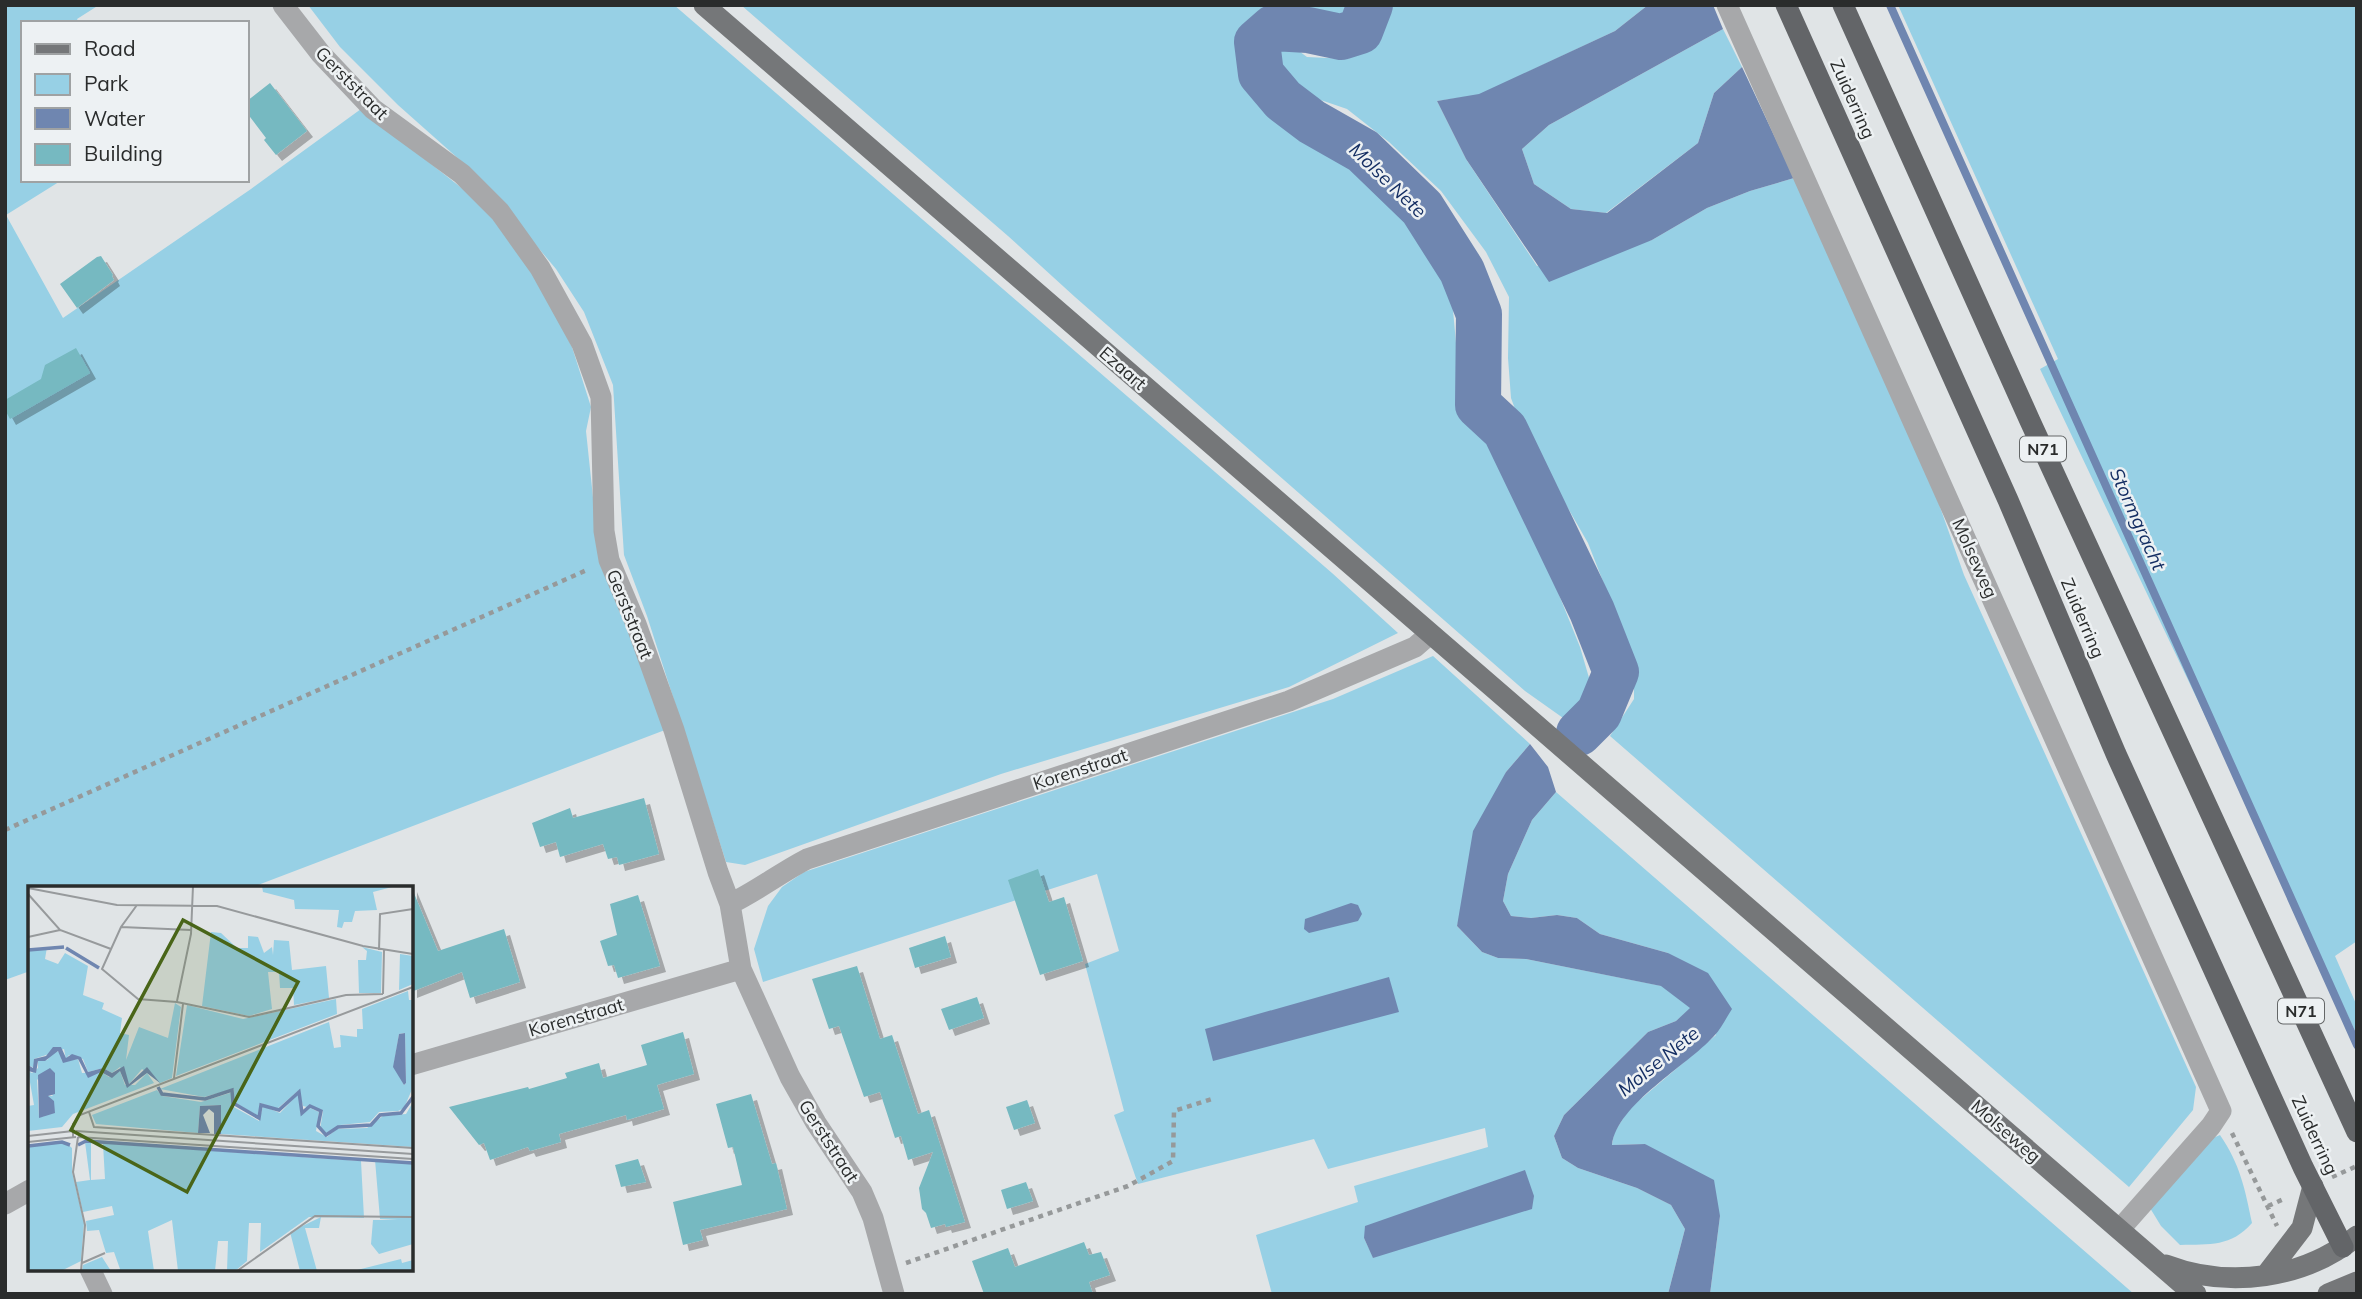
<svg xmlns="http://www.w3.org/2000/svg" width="2362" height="1299" font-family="Mulish,sans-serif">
<defs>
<filter id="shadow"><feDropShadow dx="6" dy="6" stdDeviation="0" flood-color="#0004"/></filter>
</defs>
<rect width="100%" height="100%" fill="#e0e4e6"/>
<path fill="#97d0e5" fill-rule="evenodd" d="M5,5H99L77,19L79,23H23V180H62L6,215L63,318L251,189L361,109L468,193L499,225L534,273L572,347L591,407L586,431L600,564L641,660L665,730L250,888H30V971L5,980Z
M308,5H674L1332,573L1398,633L1289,687L1001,774L745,865L726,862L647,616L624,555L613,385L584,312L556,269L479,177L398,105L340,47Z
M741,5H1348L1341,20L1275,15L1249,32L1244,51V66L1254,85L1294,130L1324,140L1369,175L1415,229L1451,288L1456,343L1464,405L1495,457L1539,545L1580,647L1592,688L1587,711L1573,725L1525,691L1075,297L1008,236Z
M1391,5H1648L1615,31L1479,95L1437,101L1466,159L1537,266L1652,240L1707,208L1750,191L1794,178L1934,490L1964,575L2196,1087L2193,1110L2129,1187L1610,736L1634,699V661L1588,543L1522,428L1511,398L1508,358L1509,297L1486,252L1441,191L1389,142L1347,109L1312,97L1284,72L1275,55V49L1292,46L1307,57L1348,59L1363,49L1379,28Z
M1898,5H2357V941L2335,956L2357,1006V1035L2040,369L2058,359Z
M1723,29L1742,67L1714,93L1698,143L1606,213L1571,209L1534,184L1522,149L1549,125Z
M1433,656L1530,744L1506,772L1457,926L1482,952L1498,958L1526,959L1662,986L1691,1008L1676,1021L1648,1032L1564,1115L1554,1136L1562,1158L1578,1168L1637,1188L1671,1205L1685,1229L1668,1294H1272L1256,1235L1358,1202L1354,1186L1488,1147L1485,1128L1328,1169L1314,1139L1138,1184L1114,1115L1124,1111L1085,964L1119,951L1097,874L763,982L754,949L768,906L782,887L804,872L1333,699ZM1525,1171L1373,1258V1257L1364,1238Z
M1556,792L2134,1294H1710L1720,1216L1645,1144L1612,1145L1614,1133L1629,1109L1716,1035L1668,953L1600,934L1577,918L1557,915L1531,918L1511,916L1503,901L1508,874L1532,820Z
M2220,1135C2240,1164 2245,1189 2252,1223C2231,1247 2210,1244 2180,1245L2161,1226L2150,1208L2206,1141Z"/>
<path fill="#6f86b0" d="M1648,5H1713L1723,29L1549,125L1522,149L1534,184L1571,209L1607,213L1698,143L1714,93L1742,67L1794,178L1750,191L1707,208L1652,240L1549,282L1466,159L1437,101L1479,94L1615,31Z
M1530,744L1548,767L1556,792L1532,820L1508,874L1503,901L1511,916L1531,918L1557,915L1577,918L1600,934L1668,953L1708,973L1732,1009C1726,1018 1721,1029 1714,1036C1687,1066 1617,1104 1612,1145L1645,1144L1714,1180L1720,1216L1710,1294H1668L1685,1229L1671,1205L1637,1188L1578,1168L1562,1158L1554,1136L1564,1115L1648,1032L1676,1021L1690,1008L1661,986L1526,959L1498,958L1482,952L1457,926L1473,831L1506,772Z
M1351,903L1358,905L1362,914L1358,921L1309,933L1304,929L1305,919Z
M1389,977L1399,1012L1213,1061L1205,1029Z
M1525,1170L1534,1196L1532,1209L1373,1258L1364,1238L1365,1226Z"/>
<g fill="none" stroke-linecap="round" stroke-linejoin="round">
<path stroke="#6f86b0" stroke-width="8" d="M1890,5L2357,1045"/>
<path stroke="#6f86b0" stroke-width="46" d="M1370,5L1360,31L1341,37L1308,30L1273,28L1257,42L1261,74L1283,100L1312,122L1363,151L1422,208L1462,271L1479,314L1478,405L1505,430L1592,611L1616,672L1599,713L1579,733"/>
</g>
<path fill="#76b9c1" filter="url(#shadow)" d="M270,83L307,131L276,155L264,140L266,138L247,113V101Z
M101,256L113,275L112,276L114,280L77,308L60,284L97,257Z
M76,348L90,373L10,419L5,410V400L41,379L45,365Z
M644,798L659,854L619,865L617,857L608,859L603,844L560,857L556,842L540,847L532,823L570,808L573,818Z
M1038,869L1049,902L1064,897L1083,961L1040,975L1008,880Z
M411,886L438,951L504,929L520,982L470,998L462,972L411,992Z
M638,895L660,966L618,978L614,965L608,966L600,941L617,935L610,904Z
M945,936L951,957L915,968L909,948Z
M857,966L880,1039L892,1035L918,1114L929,1110L965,1222L946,1227L945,1224L931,1228L926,1213L922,1209L919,1188L933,1152L908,1160L901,1136L895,1138L880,1092L864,1097L839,1026L829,1029L812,979Z
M977,997L984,1018L949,1030L941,1009Z
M683,1032L694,1074L657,1085L664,1109L627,1120L626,1115L559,1134L561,1142L530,1151L528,1147L490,1160L484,1143L479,1145L449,1107L528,1087L529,1089L567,1078L565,1073L599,1063L603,1078L647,1065L641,1045Z
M751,1094L772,1164L776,1163L787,1209L700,1230L703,1240L683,1245L673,1202L742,1185L733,1147L728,1148L716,1104Z
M1027,1100L1035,1123L1014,1130L1006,1107Z
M638,1159L646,1182L621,1187L615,1165Z
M1026,1182L1033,1201L1007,1209L1001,1190Z
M1084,1242L1089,1255L1101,1252L1110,1275L1089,1282L1093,1294H984L972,1261L1008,1248L1015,1267Z"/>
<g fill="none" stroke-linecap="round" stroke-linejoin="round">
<path stroke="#96999a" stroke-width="4.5" stroke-dasharray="5 5" stroke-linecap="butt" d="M5,830L589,569
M2232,1133L2277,1226
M2332,1177L2357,1166
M2268,1206L2286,1198
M906,1263L1128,1186L1173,1161L1174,1111L1215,1098"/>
<path stroke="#a7a8aa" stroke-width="21" d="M283,5L321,54L373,109L462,174L500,212L540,268L582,344L601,397L604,531L609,560L636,624L674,730L718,872L730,904L741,969L790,1077L816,1123L862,1192L873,1218L894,1294
M1727,5L2221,1111L2211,1126L2120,1229
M730,904C757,891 780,873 807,859L1289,701L1415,647L1430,634
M411,1065L741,969
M5,1204L30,1190
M90,1269L102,1294"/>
<path stroke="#757779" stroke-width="21" d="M704,5L2188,1289L2196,1294
M2166,1265C2229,1289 2304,1279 2357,1236
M2266,1275L2302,1228L2313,1186
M2328,1294L2357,1282"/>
<path stroke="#636568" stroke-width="21" d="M1786,5L2008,500L2116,754L2303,1167L2343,1247
M1843,5L2030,421L2357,1132"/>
</g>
<g text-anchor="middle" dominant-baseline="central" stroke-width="5" stroke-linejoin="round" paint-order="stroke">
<g fill="#edf1f3" stroke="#646768" stroke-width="2">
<rect x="2020" y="436.5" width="46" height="25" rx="5"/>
<rect x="2278" y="998.5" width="46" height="25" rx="5"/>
</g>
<g font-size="16" font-weight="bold" fill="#2a2c2c">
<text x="2043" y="449">N71</text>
<text x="2301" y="1011">N71</text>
</g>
<g font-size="18" fill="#2a2c2c" stroke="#edf1f3">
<text transform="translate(352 83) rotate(45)">Gerststraat</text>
<text transform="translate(1853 99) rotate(66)">Zuiderring</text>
<text transform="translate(1123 368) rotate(41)">Ezaart</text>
<text transform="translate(1975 558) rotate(66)">Molseweg</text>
<text transform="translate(630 614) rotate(68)">Gerststraat</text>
<text transform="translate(2083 618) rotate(67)">Zuiderring</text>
<text transform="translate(1080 769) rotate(-18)">Korenstraat</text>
<text transform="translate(576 1017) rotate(-16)">Korenstraat</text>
<text transform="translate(2006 1131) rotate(41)">Molseweg</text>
<text transform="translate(2315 1135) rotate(65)">Zuiderring</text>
<text transform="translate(829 1141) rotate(57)">Gerststraat</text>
</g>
<g font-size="19" font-style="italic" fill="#142e63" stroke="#edf1f3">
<text transform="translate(1388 180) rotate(44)">Molse Nete</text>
<text transform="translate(2138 519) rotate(66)">Stormgracht</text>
<text transform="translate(1658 1061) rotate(-39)">Molse Nete</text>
</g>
</g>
<g transform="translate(28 886)">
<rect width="385" height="385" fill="#e0e4e6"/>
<path d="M234,0H368L345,6L349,24L327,25L324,36H316L314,42L309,41L311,24L267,23L266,14L235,6ZM183,46L193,47L209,62H220V50L230,51L236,67L244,61L245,69L246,54L261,55L264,84L298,80L301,112L266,119L265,102H252L251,86H240L244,123L221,130L174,120ZM19,61L17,73L30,78L37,67L60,80L55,109L76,117L74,123L94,132L92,147L101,149L98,174L111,141L140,152L147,117L153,121L144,192L132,197L114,183L101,198L92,181L84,187L75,182L60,186L55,173L41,169L38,173L36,163L6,173V182L0,179V65ZM334,61L354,66L353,107H331L330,74H338L339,65ZM372,68L385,70V98L371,104ZM380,105L381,114H385V201L376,222L370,225L351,226L342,236L312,239L298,247L292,244L295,225L275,220L271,204L249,223L232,217L230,230L206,216V203L176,211L132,203L301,136L306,162L313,161L312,149L329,151V143H335L334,123ZM377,147L378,197L376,199L366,178L371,148ZM308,113L309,128L148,190L159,119L215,133ZM27,165L32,166L34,175L50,173L54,187L73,186L81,191L92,185L97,199H107L119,187L126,197L45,228L34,241L0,245V220L6,219L0,185L4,187L10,182V175L19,174ZM9,193L25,210H20L17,230L11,231ZM129,204L134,210L173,216L205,206L204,220L231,235L235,220L252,227L271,207L273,229L282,222L291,226L288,245L299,251L309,243L339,242L355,230L378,228L385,216V261L193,248V219L172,220L170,247L68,238L64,229ZM36,255L44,262V286L56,337L53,375L33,385H0V260ZM57,256L333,275L336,332L281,331L232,366L233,337H221L219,375L207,385H199L200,355H190L187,385H150L144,334L120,345L126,385H54L55,379L74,371L83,385L92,383L86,366L78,367L71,344L59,345L58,335L86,329L84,320L55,326L48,296L62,294ZM63,257L75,258L77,293L63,294ZM347,274L385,277V358L351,368L343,358L345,334H370L352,333ZM293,331L291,342H277L289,385H272L262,346ZM373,373L374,377L385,374V385H325Z" fill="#97d0e5" fill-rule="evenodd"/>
<path d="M377,147L378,197L376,199L365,181L371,148ZM25,161H33L38,172L44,168L53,171L60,186L75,182L84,187L96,180L101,198L119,181L132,197L119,187L99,202L92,185L84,192L73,186L60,192L50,173L35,177L30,165L17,175H10L8,187L0,185V179L5,182L6,173L18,170ZM22,182L27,187V208L20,210L26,215L27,227L11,232L10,189ZM193,219V248H186V227L181,223L175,229L182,247H170L172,220Z" fill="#6f86b0"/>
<path fill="none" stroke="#6f86b0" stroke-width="3.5" d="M38,62L71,82M0,64L36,61M130,201L134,208L177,213L204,204L205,217L231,232L233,219L251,224L271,206L274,227L282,220L293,225L290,240L298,249L310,241L343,239L352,229L373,227L385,211M50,259L58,255L385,277M0,260L34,256L42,259"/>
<path fill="none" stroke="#979a9c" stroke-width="2" d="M0,2L89,19L189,20L335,60L385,68M0,8L32,44L83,63M109,19L93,41L74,83L110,113L149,116L221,131L318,109L355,108M93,41L163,44M0,51L32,44M351,64L352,28L385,23M355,108L356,64M149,115L163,48L165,0M146,192L155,118M61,226L66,241L385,262M48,245L385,268M0,250L45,245M45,251V238L52,229L385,101M50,251L45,286L57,339L53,385M50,251L385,273M0,256L48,251M54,377L77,367M209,385L287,330L385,331"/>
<path fill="#496518" fill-opacity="0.15" stroke="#496518" stroke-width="3.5" d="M155,34L270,96L159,306L43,244Z"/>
<rect width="385" height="385" fill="none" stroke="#2a2c2c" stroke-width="3.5"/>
</g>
<rect width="2362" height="1299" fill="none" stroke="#2a2c2c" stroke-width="14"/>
<rect x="21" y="21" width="228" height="161" fill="#edf1f3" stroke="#9fa2a3" stroke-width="2"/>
<rect x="35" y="44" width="35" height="10" fill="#757779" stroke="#9fa2a3" stroke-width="2"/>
<text x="84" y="56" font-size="21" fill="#2a2c2c">Road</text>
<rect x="35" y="74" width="35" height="21" fill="#97d0e5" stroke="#9fa2a3" stroke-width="2"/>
<text x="84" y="91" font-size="21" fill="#2a2c2c">Park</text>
<rect x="35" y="108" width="35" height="21" fill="#6f86b0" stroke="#9fa2a3" stroke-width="2"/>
<text x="84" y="126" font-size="21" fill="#2a2c2c">Water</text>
<rect x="35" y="144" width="35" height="21" fill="#76b9c1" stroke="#9fa2a3" stroke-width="2"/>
<text x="84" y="161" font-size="21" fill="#2a2c2c">Building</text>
</svg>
